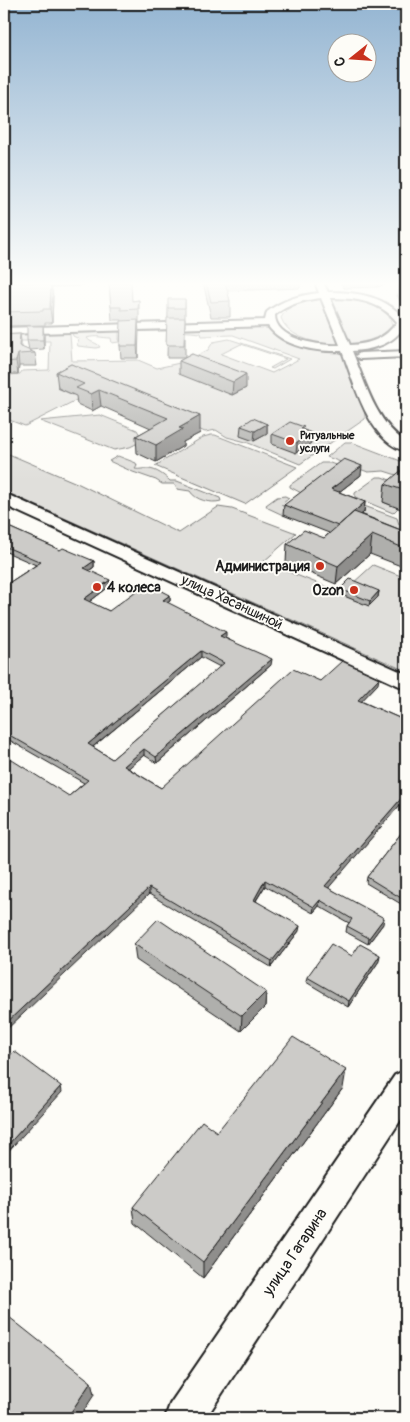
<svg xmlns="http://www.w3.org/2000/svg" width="410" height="1422" font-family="Pangolin,sans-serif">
<rect width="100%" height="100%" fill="#fdfcf7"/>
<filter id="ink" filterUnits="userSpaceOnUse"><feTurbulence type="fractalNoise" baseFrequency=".02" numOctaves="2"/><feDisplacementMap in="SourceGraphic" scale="10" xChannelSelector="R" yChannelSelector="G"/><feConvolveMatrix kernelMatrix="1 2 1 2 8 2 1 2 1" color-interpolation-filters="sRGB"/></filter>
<g filter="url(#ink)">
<path fill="#e0dfdb" stroke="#7e7e7c" d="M324,299C345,299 389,299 392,326C373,352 292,351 281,318C289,302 307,301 324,299Z
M250,324C271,326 288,341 308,346C319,349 337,347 344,357C349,363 367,413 365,419L300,464L246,442L227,437L216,430L205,432L92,383L89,385L75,379L57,388L73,395L90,386L98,389L25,426L4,418V388L7,387L10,375L20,374L22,371L49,370L50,341H4V333L67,331L70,334L72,361L138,360L157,368L184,362L208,350L213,342L229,339L290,359L273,369L270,368L286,359L241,344L221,354L272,373L299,359L233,335L202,336L201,333C175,330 147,331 119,332V342L112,343L111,338C102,338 96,335 87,338C90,343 97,342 100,347L96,348L78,346L77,344L79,339L73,336L71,331Z
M100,415L137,430L141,437L136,444L130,447L114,450L40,421Z
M211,435H215L297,467L245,504L155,466L203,437Z
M345,442H351L406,463V478L384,471L368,472L327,457Z
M4,452L79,484L179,533L218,507L232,509L296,533L263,562L342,593L373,565L406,578V671L4,491Z
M118,456L136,463L137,466L135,469C140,470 142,468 148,469C156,469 165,476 170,481H177L220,498L221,501C211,504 195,500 190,491L177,489L174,484H162L156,480L133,472L109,461Z
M321,463H330L341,467L305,495L290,487V485Z
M377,477H382L406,486L400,487L383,502L398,508L393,513L355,497V493Z
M285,496L289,498L281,505L290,509L283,515L268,508L266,505L277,497Z
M356,503L397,518L399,524L406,526V542L336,508Z"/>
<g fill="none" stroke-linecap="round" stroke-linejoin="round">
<defs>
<path id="street" d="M4,282H84L79,285L4,286Z
M315,282H323L328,292C358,292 387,296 406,321C399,343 373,350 352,351C366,384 375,422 406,442V451C369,443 354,382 342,351C317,352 283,347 268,326L4,334V328L265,320L267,312C282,300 299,295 319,293ZM321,298L340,345C320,346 275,340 275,315C288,304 304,300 321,298ZM330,298C355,298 381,301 397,322C385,339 370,344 350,345Z
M406,351V357L360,359L355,356L360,353Z"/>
<path id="secondary" d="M4,493L406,674V689L4,505Z
M406,1070V1112L206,1418H165L170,1404L395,1075Z"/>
</defs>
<use href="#street" stroke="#1c1c1c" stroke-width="4"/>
<use href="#secondary" stroke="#1c1c1c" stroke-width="4"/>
<use href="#street" fill="#fdfcf7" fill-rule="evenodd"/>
<use href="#secondary" fill="#fdfcf7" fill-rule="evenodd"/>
</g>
<path fill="#afafac" stroke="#1c1c1c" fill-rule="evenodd" d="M4,282H16V283L53,296L52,323H45V325L4,326Z
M109,282L132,301L139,300V322H138V358H121L120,346L122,320H112Z
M203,282H301L300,288L227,291L230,301V317H211Z
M340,282H392L377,287L344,288Z
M399,282H403L406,287V312L397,295Z
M185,299V358H167L168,308Z
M4,335L22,348L35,353L37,366H19L18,374H4Z
M44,335V349L29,350L27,340Z
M192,354L246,388L232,395L179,374V361Z
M71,364L200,433L183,442V446L156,462L137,453L136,436L151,428L101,406L92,411L77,404L76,396L58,388L56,372Z
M267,424V434L254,441L240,436L241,426Z
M304,430L311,433V443L296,453L272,444V434Z
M406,470V511L383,502L385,484Z
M361,475L339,492L365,502L364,512L361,514L406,532V568L370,554L336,584L286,563L287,544L324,538L329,533L283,515L284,505Z
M4,525L60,550L94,561V567L89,571L110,586L89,602L109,611L170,595V601L167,603L271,665L157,763L144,755L128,768L161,788L320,681L378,684L361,701L406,721V798L328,887L383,924L368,944L346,932L347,926L349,923L319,906L313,913L265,886L256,901L299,931L271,967L149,894L69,796L84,783L4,737V586L36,565L4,551ZM201,657L220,667L112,759L93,747Z
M340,589L379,591L378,597L369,606L339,594Z
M406,827V907L366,883L367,877Z
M134,944L266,992L265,1007L241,1031L136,960Z
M352,956L379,961L348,1007L306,982L307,977Z
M343,1088L203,1278L135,1223L133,1207L217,1132Z"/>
<path fill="#8f8e8c" stroke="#1c1c1c" d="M51,282L53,296L52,323L50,309Z
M377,282H392L377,287Z
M138,320L139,332L138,358L137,346Z
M43,326L44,335V349L43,340Z
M20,334L22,347L21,354L19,346Z
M18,354L19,366L18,374L16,361Z
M246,374V388L232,395L233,382Z
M99,390L101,406L92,411L91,394Z
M200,416V433L183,442V446L156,462V445L179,428Z
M267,424V434L254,441L255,431Z
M311,433V443L296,453L297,443Z
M362,466L361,475L330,499L331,489Z
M365,502L364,512L337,536L338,526Z
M372,535L370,554L336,584L338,566Z
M94,561V567L84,574V568Z
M110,580V586L85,605L84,599Z
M379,591L378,597L369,606L370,601Z
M170,595V601L163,606V600Z
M226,632V637L220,642V636Z
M201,651V657L89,750L88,744Z
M272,659L271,665L157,763L156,757Z
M379,678L378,684L357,706L358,700Z
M144,749V755L124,772V766Z
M406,793V798L325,892V886Z
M265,880V886L253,905L254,900Z
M149,888V894L4,1032V1025Z
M320,900L319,906L313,913L314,907Z
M384,918L383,924L368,944L369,938Z
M300,926L299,931L271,967L272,961Z
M380,955L379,961L348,1007L349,1001Z
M266,992L265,1007L241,1031L242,1016Z
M346,1070L343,1088L203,1278V1262Z
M61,1086L62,1092L4,1156V1149Z
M91,1382L94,1395L79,1418H67Z"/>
<path fill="#cccbc8" stroke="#1c1c1c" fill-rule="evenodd" d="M4,282H14V283L51,282L50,309H43V311L4,312Z
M109,282H131L132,301L139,300L138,309L121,310V307H111Z
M206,282H225L230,301L211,302Z
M168,299H185V308H168Z
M167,318H185L184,345H166Z
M138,320L137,346H120L121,321Z
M27,326H43V340H27Z
M20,334L19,346L35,353L18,354L16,361L4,362V335Z
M192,354L246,374L233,382L179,361Z
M71,364L200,416L179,428L183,429L156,445L136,436L168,418L99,390L91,394L76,388L84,384L56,372Z
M253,418L267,424L255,431L241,426Z
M290,422L304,427L301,429L311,433L297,443L272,434Z
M344,459L362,466L331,489L365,502L338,526L284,505Z
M403,469L406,470V491L385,484Z
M354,512L406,532V549L372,535L338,566L287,544L304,530L324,538Z
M4,525L60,550L63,548L94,561L84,568L110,580L84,599L109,611L147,583L170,595L163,600L226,632L220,636L272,659L156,757L144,749L124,766L161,788L293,669L320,681L342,661L379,678L358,700L406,721V793L325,886L384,918L369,938L347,926L352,919L320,900L314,907L265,880L254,900L300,926L272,961L149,888L4,1025V755L69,796L88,780L4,732V586L41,562L4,546ZM201,651L224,663L112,759L88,744Z
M350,579L379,591L370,601L340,589Z
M406,827V901L367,877Z
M158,919L266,992L242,1016L134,944Z
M331,944L352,956L360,944L380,955L349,1001L307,977Z
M293,1037L346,1070L203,1262L133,1207L202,1121L217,1132Z
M14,1051L61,1086L4,1149V1062Z
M4,1313L91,1382L67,1418H4Z"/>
</g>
<linearGradient id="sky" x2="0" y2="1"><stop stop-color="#94b5d2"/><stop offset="0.59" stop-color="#fefefb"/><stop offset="1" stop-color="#fefefb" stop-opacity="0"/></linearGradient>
<rect width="410" height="481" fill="url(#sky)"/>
<g fill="#c8321e" stroke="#fdfcf7" stroke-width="2">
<circle cx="290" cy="441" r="5"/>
<circle cx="320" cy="566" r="5"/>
<circle cx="97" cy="587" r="5"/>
<circle cx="354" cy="590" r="5"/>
</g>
<g text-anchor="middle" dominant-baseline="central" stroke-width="4" stroke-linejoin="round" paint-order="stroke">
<g font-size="11" font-weight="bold" fill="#1c1c1c" stroke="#fdfcf7" text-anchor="start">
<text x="300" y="435">Ритуальные<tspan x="300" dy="13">услуги</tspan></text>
</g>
<g font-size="14" font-weight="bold" fill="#1c1c1c" stroke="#fdfcf7" text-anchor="end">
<text x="310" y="566">Администрация</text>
<text x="107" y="587" text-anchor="start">4 колеса</text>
<text x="344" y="590">Ozon</text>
</g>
<g font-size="14" fill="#1c1c1c" stroke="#fdfcf7">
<text transform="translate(232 602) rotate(25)">улица Хасаншиной</text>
</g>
<g font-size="16" fill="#1c1c1c" stroke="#fdfcf7">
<text transform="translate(295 1252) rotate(-56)">улица Гагарина</text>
</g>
</g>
<rect width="410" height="1422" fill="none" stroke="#fdfcf7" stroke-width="20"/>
<rect x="10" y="10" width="390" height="1402" fill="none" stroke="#1c1c1c" stroke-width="2" filter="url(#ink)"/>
<g transform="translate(352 58) rotate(253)"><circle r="24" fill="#fdfcf7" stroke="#a3a29f"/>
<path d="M0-4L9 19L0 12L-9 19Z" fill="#c8321e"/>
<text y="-8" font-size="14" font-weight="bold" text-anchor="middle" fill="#1c1c1c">С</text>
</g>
</svg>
